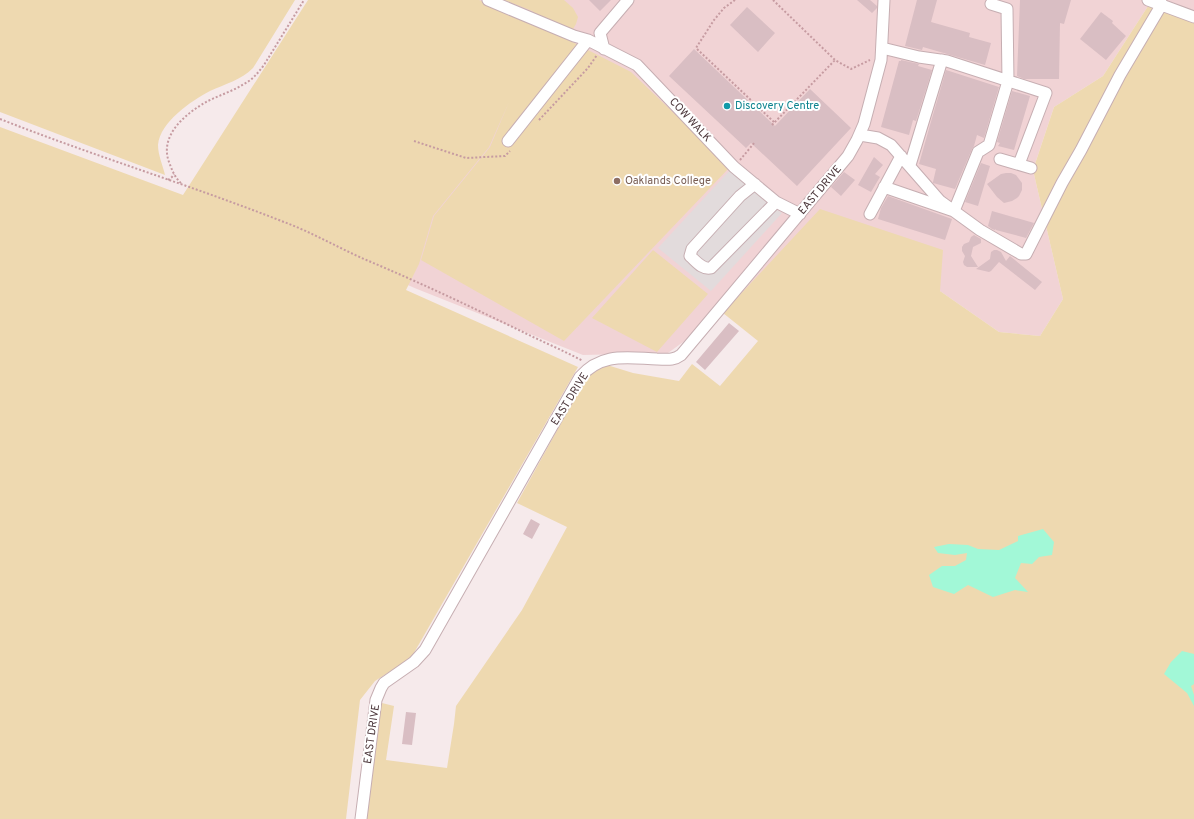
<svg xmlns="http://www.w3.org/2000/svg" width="1194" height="819" font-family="Overpass,sans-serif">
<rect width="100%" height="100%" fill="#f6eaeb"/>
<path fill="#f1d3d5" d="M309,0H1194V10L1150,3L1103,76L1054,107L1033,170L1063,299L1040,336L999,332L940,291L723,313L668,353L583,355L417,289L191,192Z"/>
<path fill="#eed9b0" d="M0,0H295L253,68C241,80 225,84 210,91C191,101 160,122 158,145C158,155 163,166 165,175L0,112Z
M308,0H479L541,26L631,72L730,167L564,341L421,260L434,216L490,147L509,102L489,147L433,216L419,264L406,290L578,367L411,658L375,681L360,700L346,819H0V127L183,195Z
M504,0H564L573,8L578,17L576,24L573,29L562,27L539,17L532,11Z
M1150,3L1194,20V819H363L378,702L394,706L386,760L447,768L454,724L456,706L522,610L567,527L517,503L588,374L607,365L633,373L679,381L692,364L720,386L758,341L723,313L820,209L943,250L940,291L999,332L1040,336L1063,299L1033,170L1054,107L1103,76Z
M653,250L708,294L657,352L592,318Z"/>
<path fill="#e2dbdc" d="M730,170L771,206L782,213L711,291L658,248Z"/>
<path fill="#a2f8d7" d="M1043,529L1054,542L1052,555L1039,557L1032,564L1021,563L1015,578L1028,592L1015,590L993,597L968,585L954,594L933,587L929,575L942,566H955L966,560L967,553L955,555L938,553L934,547L949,544L968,545L978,549L999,550L1018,541V536Z
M1182,651L1194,654V684L1191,686L1194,695V706L1187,693L1164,674L1171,662Z"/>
<path fill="#d9bec3" d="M589,0H611L600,11Z
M857,0H870L877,6V8L872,13Z
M917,0H937L931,22L970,33L969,37L991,43L985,65L923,47L922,50L905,46Z
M1020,0H1071L1064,24L1060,23L1059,79H1024L1017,76Z
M747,7L775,33L758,52L730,25Z
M1101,12L1113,21L1112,23L1126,36L1106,60L1080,39Z
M694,49L775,126L810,89L851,128L797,186L751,143L746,148L669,76Z
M901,60L919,64L918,66L932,70L916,121L913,120L909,135L881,127L899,61H901Z
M946,70L999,87L984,138L977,135L974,146L972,149L955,189L933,183V182L936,169L919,164L930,125Z
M1012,91L1030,96L1014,150L998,146L1000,143L997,142Z
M874,157L883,165L875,174L880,177L871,192L858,185Z
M981,163L990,166L978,206L965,202Z
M844,172L855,180L841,196L831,187Z
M1006,173H1011L1016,175L1022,183V190L1019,196L1017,198L1012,201L1004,203L997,197L987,184L1001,174Z
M888,196L952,219L945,240L878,219L881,208Z
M992,211L1034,223L1026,238L996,230V229L995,230L992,229L988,226Z
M974,235L981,239V243L973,247L971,256L978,267H967L964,265L963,262L965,256L962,251V247L964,244L969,242L971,237Z
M994,250H997L1001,252L1006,261L1010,256L1042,282L1035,290L999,262L991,271L989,272L976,269L990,259L991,252Z
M729,323L739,331L705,370L696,362Z
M531,519L540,524L532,539L523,534Z
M406,712L416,713L412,745L402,744Z"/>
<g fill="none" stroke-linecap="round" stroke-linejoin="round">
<defs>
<path id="minor" d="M488,0L574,36L588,40L637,65L734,167L776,202L800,214
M1148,0L1194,17
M882,48L919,57L947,61L1046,93L1019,164
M604,49L600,33L628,0
M860,135L878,138L891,145L940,201L980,230L1021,254H1026L1062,183L1081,150L1120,75L1162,4
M508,141L588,40
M1000,159L1031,168
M910,165L942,60
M755,184L740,196L692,249L690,256C696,261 702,270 711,268L776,202
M884,187L954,211L978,152L989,145L1008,81L1007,9L991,4
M870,214L901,156
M361,819L376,700L381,688L384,683L414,662L425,650L580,377C602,352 627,358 657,359C666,359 673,361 681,355L848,156L857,140L864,124L881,60L884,0"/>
</defs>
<use href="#minor" stroke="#c6aeb2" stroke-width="13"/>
<path stroke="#c69ba1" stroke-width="2" stroke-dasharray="2 2" stroke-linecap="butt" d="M735,0L724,8L714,20L696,48L775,123
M773,0L835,60L851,69L870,60
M0,119C94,156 190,185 284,222C311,232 337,247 364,259C421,283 476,309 531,336C548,344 566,352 583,361
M539,120L588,68L597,55
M772,125L835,60
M414,141L466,158L505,156L510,151
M740,160L755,142
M168,180L172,177L174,174
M181,183C175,178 172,170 169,162C159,135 186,113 208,101C220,95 233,91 244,84C252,80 258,73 264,65L304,0"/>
<use href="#minor" stroke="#fff" stroke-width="11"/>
</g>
<circle fill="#0f9aa8" stroke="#fff" stroke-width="1.5" cx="727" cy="106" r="4"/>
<circle fill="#8d6e63" stroke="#fff" stroke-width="1.5" cx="617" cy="181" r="4"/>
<g text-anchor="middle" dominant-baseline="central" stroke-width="4" stroke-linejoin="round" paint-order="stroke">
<g font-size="11" fill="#0d838f" stroke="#fff" text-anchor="start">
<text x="735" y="106">Discovery Centre</text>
</g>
<g font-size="11" fill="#4c373b" stroke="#fff">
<text transform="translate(690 120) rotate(47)">COW WALK</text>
<text transform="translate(820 190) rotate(-50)">EAST DRIVE</text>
<text transform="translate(570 399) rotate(-58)">EAST DRIVE</text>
<text transform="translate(372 734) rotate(-82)">EAST DRIVE</text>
</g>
<g font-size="11" fill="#785e54" stroke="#fff" text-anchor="start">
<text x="625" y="181">Oaklands College</text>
</g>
</g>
</svg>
